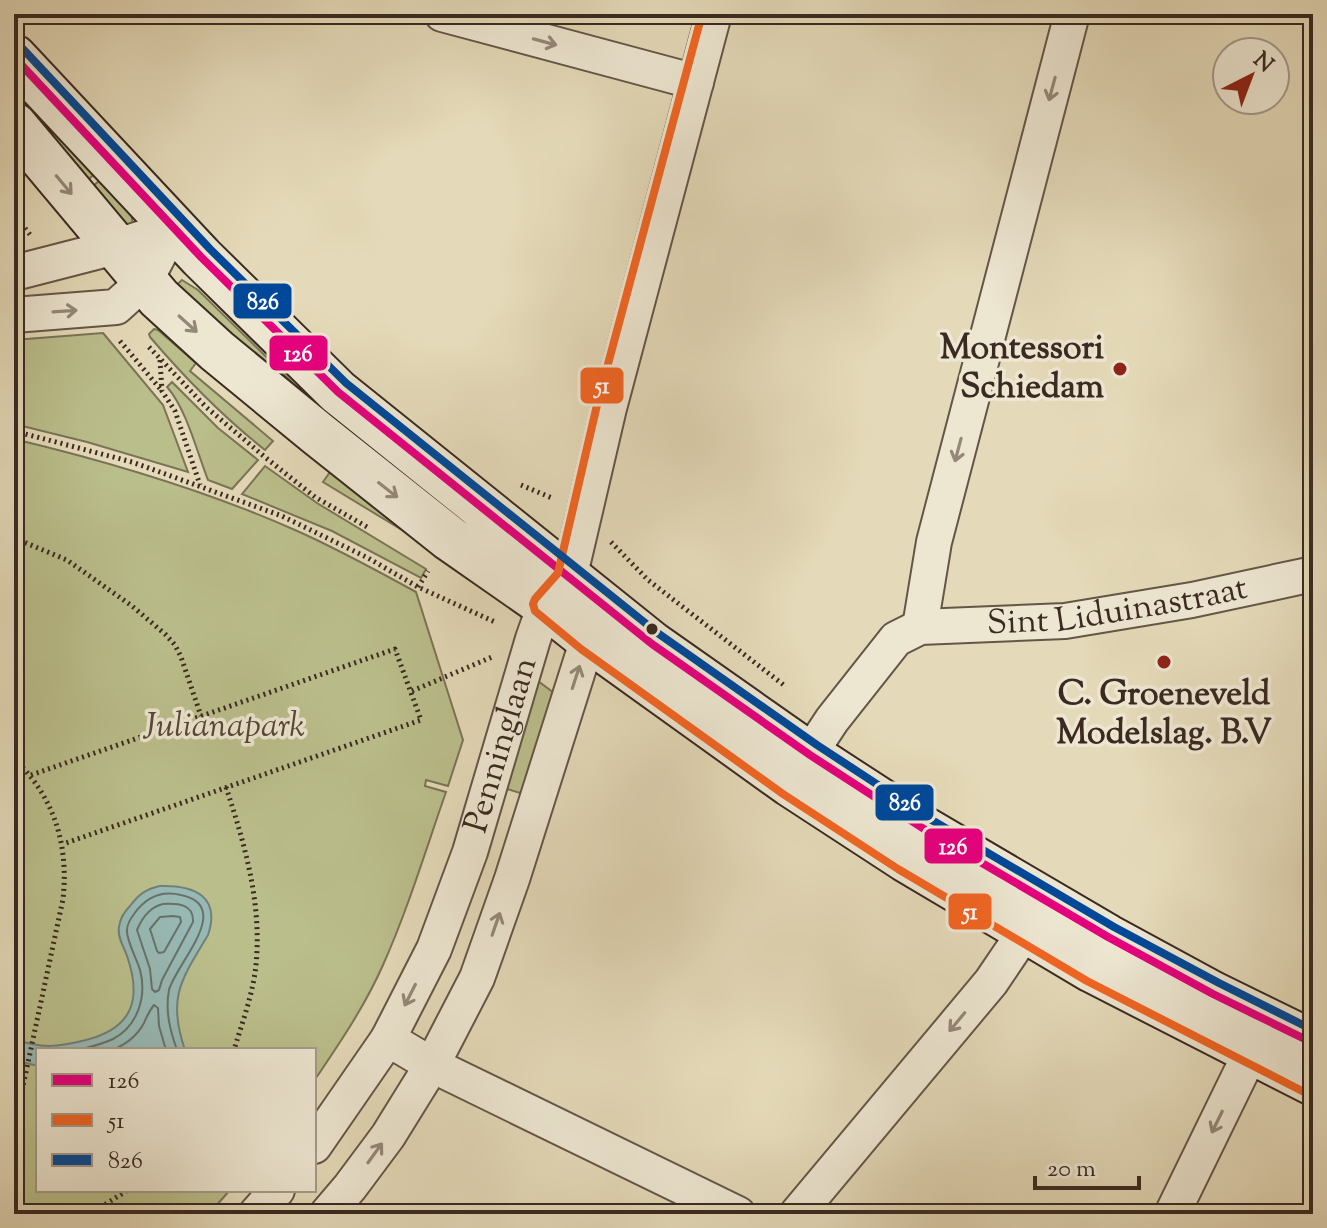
<svg xmlns="http://www.w3.org/2000/svg" width="1327" height="1228" font-family="'Sorts Mill Goudy',serif">
<rect width="100%" height="100%" fill="#e4d9b8"/>
<filter id="stains"><feTurbulence type="fractalNoise" baseFrequency=".0025" numOctaves="4"/><feColorMatrix values="0 0 0 0 .2 0 0 0 0 .09 0 0 0 0 .02 0 0 0 .5 -.17"/></filter>
<radialGradient id="worn" r=".72"><stop offset=".6" stop-color="#630" stop-opacity="0"/><stop offset="1" stop-color="#630" stop-opacity=".3"/></radialGradient>
<path fill="#babe8b" stroke="#7a7456" stroke-width="2" d="M14,74L103,166L78,189L14,112Z
M109,172C122,193 132,206 134,232L83,195Z
M182,280L198,290L305,395L350,434L423,474L463,506L448,524L169,292Z
M154,329L158,330L196,363L190,371L273,441L265,450C222,416 185,378 150,337L149,334Z
M103,333L163,405L188,472L87,442L14,424V340Z
M172,382L218,428L258,460L232,489L208,480C197,452 186,408 167,387Z
M14,439C110,462 205,490 295,530C336,548 376,570 416,592L463,740L448,786L426,780L425,786L446,792C426,849 408,909 383,965C365,1006 339,1044 314,1081V1050H38V1190H230L209,1214H14Z
M265,466L317,503L426,569L421,578L332,531L242,494Z
M330,472L387,503L430,547L323,482Z
M534,678L558,696L530,796L504,788Z"/>
<path fill="#97b9b4" stroke="#728079" stroke-width="2" d="M160,886C194,885 221,896 208,935C181,980 167,998 185,1050H38V1066L14,1060V1039C42,1049 58,1047 86,1040C133,1028 142,999 127,956C124,947 117,937 119,927C120,919 125,911 130,906C139,894 146,889 160,886Z"/>
<g fill="none" stroke-linecap="round" stroke-linejoin="round">
<path stroke="#68726a" stroke-width="2" d="M163,904C178,903 194,904 193,922L162,980L159,990L155,992L152,989L150,969L137,930C142,918 149,907 163,904Z
M173,916L180,917L181,922L164,952L159,953L157,951L150,929L160,917Z
M78,1050C90,1047 103,1044 113,1039C138,1026 147,996 140,970C137,959 126,940 127,930C127,924 131,918 134,914C146,897 161,890 181,895C235,906 175,965 169,990C165,1011 170,1030 177,1050
M112,1050C125,1045 137,1036 144,1023C147,1016 149,1011 154,1005L158,1008L159,1026L166,1050"/>
<defs>
<g id="street">
<path d="M442,14L696,82"/>
<path d="M14,273L115,247L173,228"/>
<path d="M14,315L116,307L145,281L173,228"/>
<path d="M920,627L934,542L1072,14"/>
<path id="s1" d="M797,773L832,720L896,639L920,627L1065,621L1192,600L1313,574"/>
<path d="M388,1039L432,1065L738,1214"/>
<path id="s2" d="M314,1146L388,1039L434,949L470,852L533,639L545,605L569,579L609,408L714,14"/>
<path d="M256,1214L277,1190"/>
<path d="M327,1214L350,1187L388,1136L432,1065L477,978L512,879L588,639L581,618"/>
<path d="M797,1214L991,982L1039,911"/>
<path d="M1172,1214L1251,1052"/>
</g>
<path id="secondary" d="M14,57L201,257L338,392L652,644L810,755L924,829L1108,937L1213,994L1313,1043
M14,125L159,298L217,351L318,434L449,538L545,605L588,639L790,784L905,859L1092,970L1313,1083"/>
</defs>
<use href="#street" stroke="#645647" stroke-width="38"/>
<use href="#secondary" stroke="#3a2a21" stroke-width="48"/>
<path stroke="#3a2a21" stroke-width="5" stroke-dasharray="2 4" stroke-linecap="butt" d="M14,214L31,236
M120,341L162,391
M149,347L206,407L266,458L315,497L369,528
M160,360L162,391L175,411L200,485
M14,431L132,462L282,516L368,558L418,587L495,622
M521,485L552,498
M14,538L67,560L132,606L165,634L175,645L181,657L201,716
M611,542L648,580L785,686
M418,587L428,571
M412,691L492,657
M14,759C54,796 69,845 63,899L14,1128
M31,775L395,649L421,720L63,844
M226,787C245,845 262,904 256,965C253,994 242,1023 234,1050
M90,1214L128,1190"/>
<use href="#street" stroke="#ede6d1" stroke-width="34"/>
<use href="#secondary" stroke="#ede6d1" stroke-width="44"/>
<defs>
<path id="bus-1" d="M14,57L201,257L338,392L652,644L810,755L924,829L1108,937L1213,994L1313,1043"/>
<path id="bus-2" d="M702,14L597,405L558,573L535,599L533,604L535,611L581,649L783,794L898,869L1087,981L1308,1094"/>
<path id="bus-3" d="M23,49L210,249L346,383L659,634L817,745L930,819L1114,927L1219,983L1313,1030"/>
</defs>
<use href="#bus-1" stroke="#ede6d1" stroke-width="14"/>
<use href="#bus-2" stroke="#ede6d1" stroke-width="14"/>
<use href="#bus-3" stroke="#ede6d1" stroke-width="14"/>
<use href="#bus-1" stroke="#e5007d" stroke-width="8"/>
<use href="#bus-2" stroke="#f26522" stroke-width="8"/>
<use href="#bus-3" stroke="#004899" stroke-width="8"/>
</g>
<defs><path id="oneway-shaft" d="M-6 0H5M1.5-3L5.5 0L1.5 3" fill="none" stroke-width="1.6" stroke-linecap="round" stroke-linejoin="round" transform="scale(2)"/></defs>
<g stroke="#948879">
<use href="#oneway-shaft" transform="translate(545 42) rotate(15)"/>
<use href="#oneway-shaft" transform="translate(1052 89) rotate(105)"/>
<use href="#oneway-shaft" transform="translate(64 185) rotate(50)"/>
<use href="#oneway-shaft" transform="translate(65 311) rotate(-4)"/>
<use href="#oneway-shaft" transform="translate(188 324) rotate(42)"/>
<use href="#oneway-shaft" transform="translate(958 450) rotate(105)"/>
<use href="#oneway-shaft" transform="translate(388 490) rotate(38)"/>
<use href="#oneway-shaft" transform="translate(576 677) rotate(-72)"/>
<use href="#oneway-shaft" transform="translate(496 924) rotate(-71)"/>
<use href="#oneway-shaft" transform="translate(410 995) rotate(117)"/>
<use href="#oneway-shaft" transform="translate(957 1022) rotate(130)"/>
<use href="#oneway-shaft" transform="translate(1217 1122) rotate(116)"/>
<use href="#oneway-shaft" transform="translate(375 1153) rotate(-54)"/>
</g>
<g fill="#8f2418" stroke="#ede6d1" stroke-width="3">
<circle cx="1120" cy="369" r="8"/>
<circle cx="1164" cy="662" r="8"/>
</g>
<circle fill="#3a2a21" stroke="#ede6d1" stroke-width="3" cx="652" cy="629" r="7"/>
<g text-anchor="middle" dominant-baseline="central" stroke-width="7" stroke-linejoin="round" paint-order="stroke">
<g font-size="34" font-weight="bold" fill="#3a2a21" stroke="#ede6d1" text-anchor="end">
<text x="1104" y="349">Montessori<tspan x="1104" dy="39">Schiedam</tspan></text>
<text x="1164" y="695" text-anchor="middle">C. Groeneveld<tspan x="1164" dy="39">Modelslag. B.V</tspan></text>
</g>
<g font-size="34" fill="#3a2a21" stroke="#ede6d1">
<text stroke="none"><textPath href="#s1" startOffset="392">Sint Liduinastraat</textPath></text>
<text stroke="none"><textPath href="#s2" startOffset="446">Penninglaan</textPath></text>
</g>
<g font-size="34" font-style="italic" fill="#544836" stroke="#ede6d1">
<text x="224" y="727">Julianapark</text>
</g>
</g>
<g stroke="#ede6d1" stroke-width="3">
<rect x="232" y="282" width="61" height="38" rx="8" fill="#004899"/>
<rect x="268" y="334" width="61" height="38" rx="8" fill="#e5007d"/>
<rect x="579" y="366" width="46" height="39" rx="8" fill="#f26522"/>
<rect x="874" y="783" width="61" height="39" rx="8" fill="#004899"/>
<rect x="923" y="827" width="61" height="38" rx="8" fill="#e5007d"/>
<rect x="947" y="892" width="46" height="39" rx="8" fill="#f26522"/>
</g>
<g font-size="22" text-anchor="middle" font-weight="bold" fill="#fff">
<text x="263" y="309">826</text>
<text x="298" y="361">126</text>
<text x="602" y="393">51</text>
<text x="905" y="810">826</text>
<text x="953" y="854">126</text>
<text x="970" y="919">51</text>
</g>
<rect width="1327" height="1228" fill="none" stroke="#e4d9b8" stroke-width="48"/>
<rect x="16" y="16" width="1295" height="1196" fill="none" stroke="#3a2a21" stroke-width="4"/>
<rect x="24" y="24" width="1279" height="1180" fill="none" stroke="#3a2a21" stroke-width="2"/>
<rect x="36" y="1048" width="280" height="144" fill="#ede6d1" stroke="#a59b8b" stroke-width="2"/>
<rect x="52" y="1074" width="40" height="12" fill="#e5007d" stroke="#a59b8b" stroke-width="2"/>
<text x="108" y="1088" font-size="24" fill="#3a2a21">126</text>
<rect x="52" y="1114" width="40" height="12" fill="#f26522" stroke="#a59b8b" stroke-width="2"/>
<text x="108" y="1128" font-size="24" fill="#3a2a21">51</text>
<rect x="52" y="1154" width="40" height="12" fill="#004899" stroke="#a59b8b" stroke-width="2"/>
<text x="108" y="1168" font-size="24" fill="#3a2a21">826</text>
<g transform="translate(1251 76) rotate(42)"><circle r="38" fill="#ede6d1" stroke="#a59b8b" stroke-width="2"/>
<path d="M0-6L14 30L0 20L-14 30Z" fill="#8f2418"/>
<text y="-12" font-size="22" font-weight="bold" text-anchor="middle" fill="#3a2a21">N</text>
</g>
<path d="M1035 1176v12h104v-12" fill="none" stroke="#3a2a21" stroke-width="4"/>
<text x="1047" y="1176" font-size="24" fill="#3a2a21" stroke="#ede6d1" stroke-width="6" paint-order="stroke">20 m</text>
<rect width="100%" height="100%" filter="url(#stains)"/>
<rect width="100%" height="100%" fill="url(#worn)"/>
</svg>
